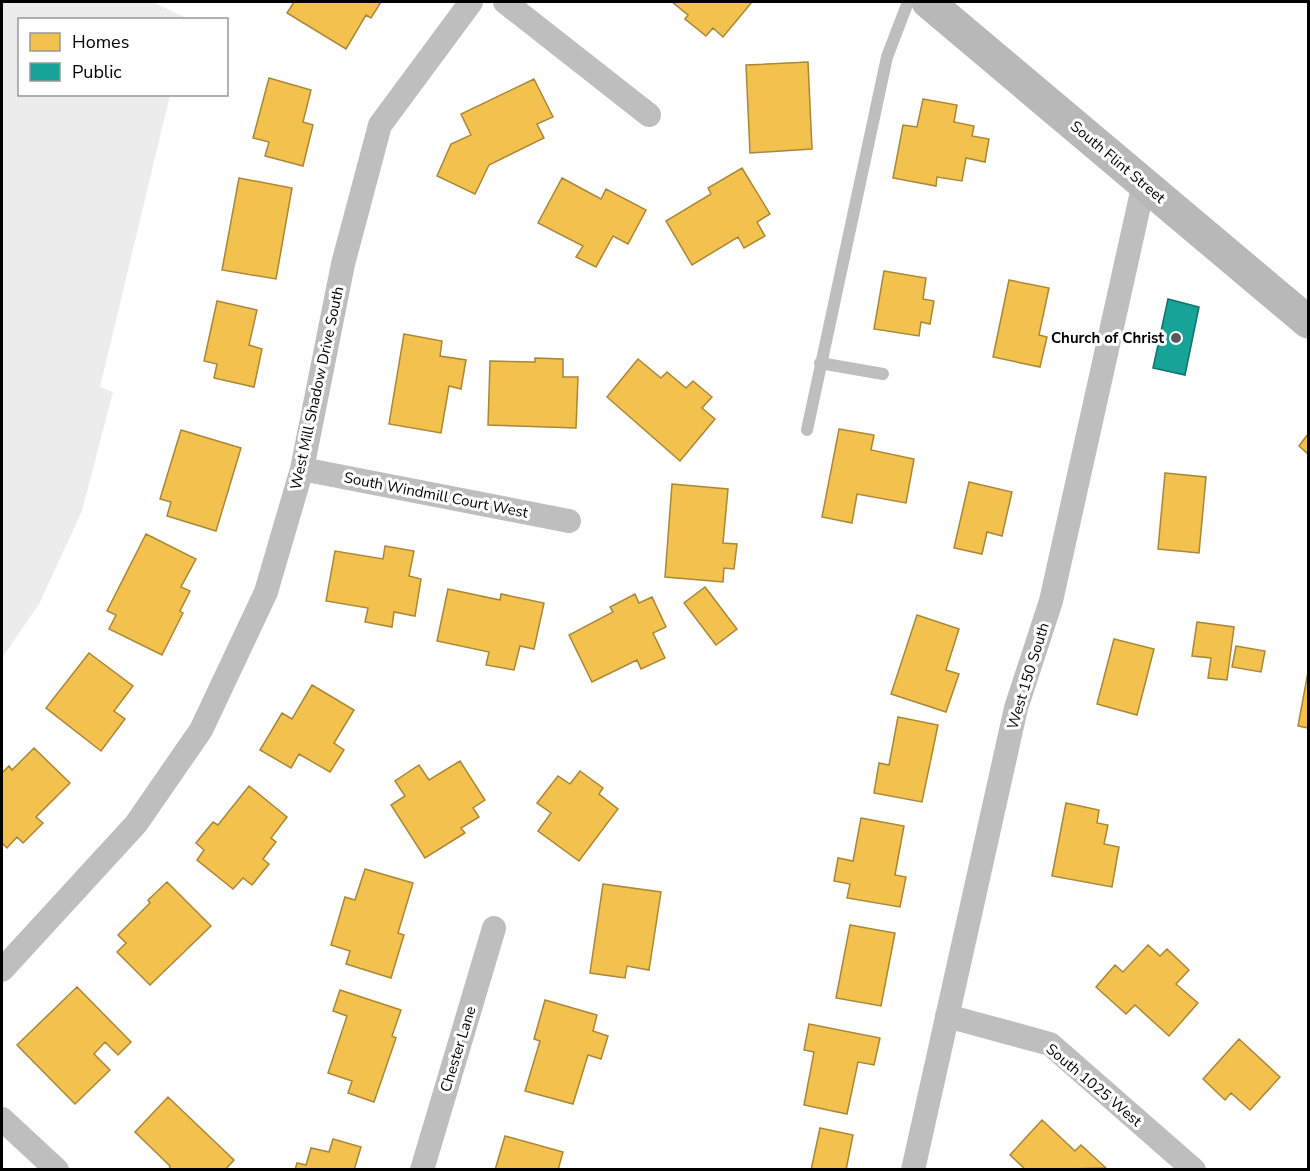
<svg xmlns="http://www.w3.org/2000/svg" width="1310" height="1171" font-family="'Nunito Sans',sans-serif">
<rect width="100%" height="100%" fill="#fff"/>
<path fill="#ececec" d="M2,2H153L188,19L20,20V94L170,95L100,387L113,392L82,511L39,604L2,658Z"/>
<path fill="#f2c14e" stroke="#a98737" stroke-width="1.5" d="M294,2H381L371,18L366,15L346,49L287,13Z
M672,2H752L723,37L713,28L706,36L685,19L688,15Z
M808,62L812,149L750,153L746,65Z
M269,78L311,90L303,122L313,125L303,166L265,156L269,142L253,138Z
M534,79L553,117L537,124L544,138L489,165L475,194L437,176L451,144L471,135L461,114Z
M923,99L957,105L954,122L974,126L972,136L989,139L985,162L966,158L962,181L937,177L936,186L893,178L903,125L917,127Z
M742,168L770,214L757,222L765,236L744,248L738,237L692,265L666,221L711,194L708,188Z
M239,178L292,188L276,279L222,270Z
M562,178L601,199L606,189L646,210L628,244L613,236L596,267L576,257L583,246L538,223Z
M884,271L926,278L923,299L934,301L930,324L921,322L919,336L874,329Z
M1009,280L1049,288L1039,335L1047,337L1040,367L993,357Z
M217,301L257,310L249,345L262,349L254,387L214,378L217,364L204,361Z
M404,334L442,341L440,356L466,360L461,389L449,386L441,433L389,424Z
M535,358L563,359V377H578L576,428L488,425L490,361L535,362Z
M638,359L661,378L667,372L686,388L693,381L712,397L702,408L715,419L680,461L607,397Z
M839,429L874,435L871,450L914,459L906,503L857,494L852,523L822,517Z
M181,430L241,448L216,531L167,516L171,502L160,499Z
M1308,434V454L1299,446Z
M1165,473L1206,477L1199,553L1158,549Z
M969,482L1012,492L1002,536L987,532L982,554L954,548Z
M672,484L728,489L723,543L737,544L734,569L724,568L723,582L665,577Z
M146,534L196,559L181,587L190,591L180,611L183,613L162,655L109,629L116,615L107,611Z
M385,546L414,551L409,576L421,579L415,616L394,612L392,627L365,622L368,608L326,601L335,551L383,559Z
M705,587L737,629L716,645L684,603Z
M448,589L500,600L501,594L544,603L534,649L520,646L514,670L486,665L489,652L437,641Z
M635,594L639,603L652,597L666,627L653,633L665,658L641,669L637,660L592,682L569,635L613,612L610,607Z
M917,615L959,629L946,670L959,674L946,712L891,694Z
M1197,622L1234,627L1227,680L1208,678L1211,658L1192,656Z
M1114,639L1154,649L1137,715L1097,704Z
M1236,646L1265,651L1261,672L1232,667Z
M89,653L133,686L114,711L125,719L101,751L46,708Z
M1308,672V728L1298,726Z
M312,685L354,710L334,743L344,750L330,772L299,754L291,768L260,750L282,713L292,719Z
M898,717L938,725L922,802L874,793L879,763L889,765Z
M34,748L70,783L36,817L43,823L23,843L17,837L7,848L2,843V773L9,766L12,770Z
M460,761L485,800L473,808L479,817L461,828L465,833L425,858L391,805L405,796L395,781L419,765L429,780Z
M580,771L603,788L599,794L618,809L579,861L538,831L551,813L537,803L558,776L570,784Z
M249,786L287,817L271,838L276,842L263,859L269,864L252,885L243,878L233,889L197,860L204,850L196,843L213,822L218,825Z
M1066,803L1099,810L1097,823L1108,825L1104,844L1119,847L1112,887L1052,876Z
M861,818L904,826L895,875L906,877L900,907L847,898L850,884L834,881L838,858L853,861Z
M365,869L413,883L398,933L404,935L391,978L346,964L350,951L331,945L345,897L355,900Z
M167,882L211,926L150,985L117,952L126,943L118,935L150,903L148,900Z
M603,884L661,892L649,970L627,966L625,978L590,973Z
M850,925L895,933L881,1006L836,998Z
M1148,945L1160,956L1167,949L1189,970L1176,984L1198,1003L1169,1036L1135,1005L1126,1014L1096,987L1115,965L1123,972Z
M77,987L131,1042L118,1055L105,1042L94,1054L110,1070L75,1104L17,1045Z
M340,990L401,1010L392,1036L396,1038L374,1102L348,1093L352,1081L328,1073L347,1016L333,1011Z
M545,1000L597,1015L593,1031L608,1036L601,1059L588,1055L573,1104L525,1091L540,1041L534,1039Z
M809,1024L880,1038L874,1065L858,1062L847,1114L804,1105L814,1052L804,1050Z
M1239,1039L1280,1077L1250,1110L1231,1093L1225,1100L1203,1079Z
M168,1097L234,1160L225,1170H169L170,1166L135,1132Z
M1042,1120L1075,1151L1081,1145L1106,1168L1026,1170L1010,1155Z
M820,1128L853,1135L846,1170H811Z
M505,1136L563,1152L558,1170H495Z
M333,1139L361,1147L354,1170H295L297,1163L306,1165L311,1148L329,1152Z"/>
<path fill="#17a398" stroke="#10726a" stroke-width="1.5" d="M1168,299L1199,307L1185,375L1153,368Z"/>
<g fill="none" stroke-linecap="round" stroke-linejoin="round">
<path stroke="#bebebe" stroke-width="12" d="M820,363L883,374
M807,430L887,57L908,2"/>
<path stroke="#bebebe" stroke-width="24" d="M505,2L649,115
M302,469L569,521
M2,970L136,824L201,730L266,592L302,469L343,264L380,125L471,2
M947,1016L1050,1044L1194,1170
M2,1119L57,1170
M422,1170L494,928
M913,1170L1016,708L1051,601L1144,183"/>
<path stroke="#b8b8b8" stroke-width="33" d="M928,2L1308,322"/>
</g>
<circle fill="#595959" stroke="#fff" stroke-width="2" cx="1176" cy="338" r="6"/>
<g text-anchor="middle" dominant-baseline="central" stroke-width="6" stroke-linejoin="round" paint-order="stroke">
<g font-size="15" fill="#000" stroke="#fff">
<text transform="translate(1118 162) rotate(40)">South Flint Street</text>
<text transform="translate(317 388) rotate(-78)">West Mill Shadow Drive South</text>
<text transform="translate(436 495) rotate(11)">South Windmill Court West</text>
<text transform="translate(1028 676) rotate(-73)">West 150 South</text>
<text transform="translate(458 1049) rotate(-73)">Chester Lane</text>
<text transform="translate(1094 1085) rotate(40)">South 1025 West</text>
</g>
<g font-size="15" font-weight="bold" fill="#000" stroke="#fff" text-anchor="end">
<text x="1164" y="338">Church of Christ</text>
</g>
</g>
<rect width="1310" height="1171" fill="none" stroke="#000000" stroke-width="6"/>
<rect x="18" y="18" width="210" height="78" fill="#ffffff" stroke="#999999" stroke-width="1.5"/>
<rect x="30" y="33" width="30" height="18" fill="#f2c14e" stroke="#999999" stroke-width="1.5"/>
<text x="72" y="48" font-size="18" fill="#000000">Homes</text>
<rect x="30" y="63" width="30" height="18" fill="#17a398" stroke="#999999" stroke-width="1.5"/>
<text x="72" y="78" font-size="18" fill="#000000">Public</text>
</svg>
